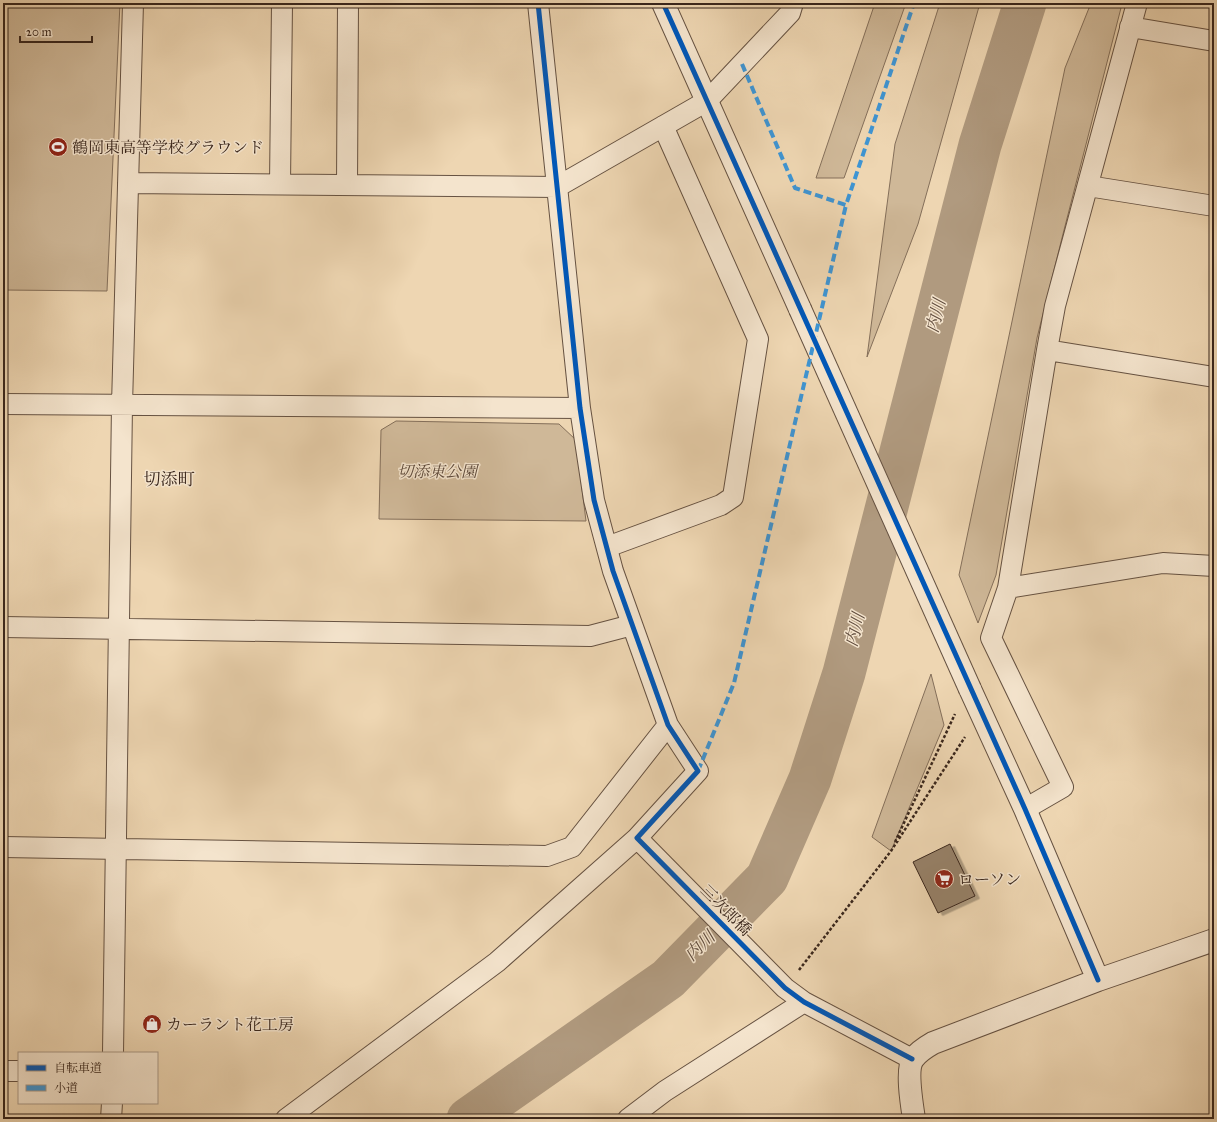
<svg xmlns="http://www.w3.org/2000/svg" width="1217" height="1122" font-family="'IM FELL Great Primer','Noto Serif JP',serif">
<defs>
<filter id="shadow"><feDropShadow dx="4.5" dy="2.5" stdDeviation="0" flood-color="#0004"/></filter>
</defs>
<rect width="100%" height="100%" fill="#eed6b2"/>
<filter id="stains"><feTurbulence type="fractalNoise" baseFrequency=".005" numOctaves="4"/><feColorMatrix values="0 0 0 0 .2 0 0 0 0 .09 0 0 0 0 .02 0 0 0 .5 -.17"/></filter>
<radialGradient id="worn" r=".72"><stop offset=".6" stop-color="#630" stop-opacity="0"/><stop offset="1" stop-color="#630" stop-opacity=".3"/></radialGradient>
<path fill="#cfb898" stroke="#846f5a" d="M3,3H120L107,291L3,290Z
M875,3H906L844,178H816Z
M940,3H980L918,224L867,357L895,144Z
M1091,3L1122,4L1063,234L1037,338L996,575L978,623L959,575L1065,68Z
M396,421L559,424L576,440L586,521L379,519L381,430Z
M931,674L944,725L891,851L872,837Z"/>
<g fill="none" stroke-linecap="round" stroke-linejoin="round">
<path stroke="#b09a7f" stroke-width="43" d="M468,1119L668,979L767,878L810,779L844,673L980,145L1025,3"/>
</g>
<path fill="#97826a" stroke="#39261c" filter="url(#shadow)" d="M950,844L975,896L938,913L913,862Z"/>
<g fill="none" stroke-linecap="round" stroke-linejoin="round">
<defs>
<path id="minor" d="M538,3L580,408L594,500L613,571L668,725L698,771L637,838L785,988L804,1002L912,1059
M1130,27L1214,41
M128,183L557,187L707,101L790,13L793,3
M280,184L282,3
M347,185L348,3
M1088,186L1214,206
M1047,350L1214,377
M3,404L580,408
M607,547L721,505L733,497L758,339L663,126
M1008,588L1163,563L1214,566
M3,627L590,636L632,625
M1025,809L1063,787L991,638L1008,588L1047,350L1055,306L1137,3
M3,847L547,856L572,847L668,725
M113,1053L122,405L133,3
M3,1071H19
M111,1119L112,1103
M286,1119L497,962L637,838
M628,1119L665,1091L804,1002"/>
<path id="tertiary" d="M663,3L800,309
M970,689L1025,809L1098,980
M914,1119C912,1106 906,1069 913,1059C918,1052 926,1047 933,1043L1098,980L1214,940"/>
</defs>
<use href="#minor" stroke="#665242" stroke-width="22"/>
<use href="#tertiary" stroke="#665242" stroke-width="24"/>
<path stroke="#39261c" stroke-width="2.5" stroke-dasharray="3 2" stroke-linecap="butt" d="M895,842L955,714
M799,970L891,851L965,737"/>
<use href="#minor" stroke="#f4e4cd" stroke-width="20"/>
<use href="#tertiary" stroke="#f4e4cd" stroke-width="22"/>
<defs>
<path id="tertiary-bridge" d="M800,309L970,689"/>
</defs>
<use href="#tertiary-bridge" stroke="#665242" stroke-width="24" stroke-linecap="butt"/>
<use href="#tertiary-bridge" stroke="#f4e4cd" stroke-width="22"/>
<path stroke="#3e95d4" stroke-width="4" stroke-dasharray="8 4" stroke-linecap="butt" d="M742,64L795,188L846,205L914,3
M698,771L734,683L846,205"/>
<defs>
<path id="cycleway" d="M538,3L580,408L594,500L613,571L668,725L698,771L637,838L785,988L804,1002L912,1059
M663,3L1025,809L1098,980"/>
</defs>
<use href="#cycleway" stroke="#f4e4cd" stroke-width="8"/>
<use href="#cycleway" stroke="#0057b8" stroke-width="5"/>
</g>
<defs>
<symbol id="stadium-disc" viewBox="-11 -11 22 22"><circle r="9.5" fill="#8f2418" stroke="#f4e4cd"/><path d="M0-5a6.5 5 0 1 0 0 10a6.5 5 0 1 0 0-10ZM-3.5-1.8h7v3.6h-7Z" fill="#fff"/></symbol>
<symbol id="supermarket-disc" viewBox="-11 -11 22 22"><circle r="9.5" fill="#8f2418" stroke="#f4e4cd"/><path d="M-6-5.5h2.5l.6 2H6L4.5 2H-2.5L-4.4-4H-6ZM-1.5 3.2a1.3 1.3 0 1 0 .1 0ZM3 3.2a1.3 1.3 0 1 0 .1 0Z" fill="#fff"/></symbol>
<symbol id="shop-disc" viewBox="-11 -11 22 22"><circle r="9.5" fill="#8f2418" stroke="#f4e4cd"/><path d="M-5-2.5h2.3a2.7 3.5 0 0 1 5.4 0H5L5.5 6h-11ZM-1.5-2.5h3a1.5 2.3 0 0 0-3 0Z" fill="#fff"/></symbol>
</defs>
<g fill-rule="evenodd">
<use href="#stadium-disc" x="47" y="136" width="22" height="22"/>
<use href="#supermarket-disc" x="933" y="868" width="22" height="22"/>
<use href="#shop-disc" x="141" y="1013" width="22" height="22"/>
</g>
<g text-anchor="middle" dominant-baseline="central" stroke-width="3" stroke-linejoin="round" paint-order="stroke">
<g font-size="16" fill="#39261c" stroke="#f4e4cd" text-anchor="start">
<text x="72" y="147">鶴岡東高等学校グラウンド</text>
<text x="958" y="879">ローソン</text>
<text x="166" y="1024">カーラント花工房</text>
</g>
<g font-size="16" font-style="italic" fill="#5e4a3b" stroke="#f4e4cd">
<text x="437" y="471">切添東公園</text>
</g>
<g font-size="16" fill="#39261c" stroke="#f4e4cd">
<text transform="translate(726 910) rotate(45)">三次郎橋</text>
</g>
<g font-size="17" font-style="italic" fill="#5d493a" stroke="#f4e4cd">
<text transform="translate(936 316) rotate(-76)">内川</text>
<text transform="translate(855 630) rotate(-76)">内川</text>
<text transform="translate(700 946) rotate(-45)">内川</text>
</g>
<g font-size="17" fill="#39261c" stroke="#f4e4cd">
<text x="169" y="479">切添町</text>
</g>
</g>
<rect width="1217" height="1122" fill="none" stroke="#eed6b2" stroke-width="16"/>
<rect x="4" y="4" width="1209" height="1114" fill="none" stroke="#39261c" stroke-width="2"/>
<rect x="8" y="8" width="1201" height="1106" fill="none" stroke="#39261c"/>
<rect x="18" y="1052" width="140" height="52" fill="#f4e4cd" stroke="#a99886"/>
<rect x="26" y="1065" width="20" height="6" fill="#0057b8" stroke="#a99886"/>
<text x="54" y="1072" font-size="12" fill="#39261c">自転車道</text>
<rect x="26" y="1085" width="20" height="6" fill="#3e95d4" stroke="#a99886"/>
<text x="54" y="1092" font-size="12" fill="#39261c">小道</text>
<path d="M20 36v6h72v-6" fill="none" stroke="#39261c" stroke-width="2"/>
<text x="26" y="36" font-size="12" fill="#39261c" stroke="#f4e4cd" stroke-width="3" paint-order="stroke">20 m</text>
<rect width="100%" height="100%" filter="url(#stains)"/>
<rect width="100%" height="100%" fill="url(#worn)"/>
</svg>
